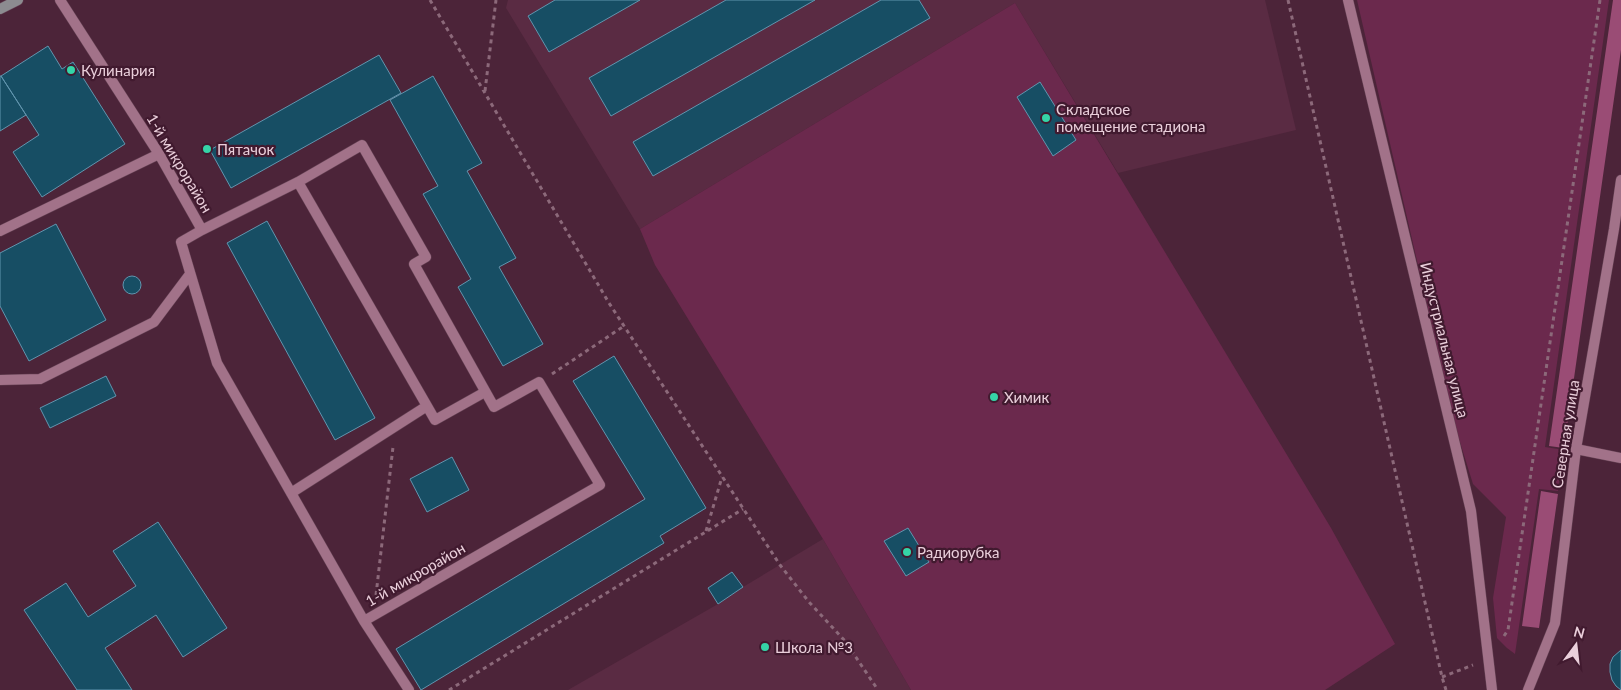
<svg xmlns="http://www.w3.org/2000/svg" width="1621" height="690" font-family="Lato,sans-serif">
<rect width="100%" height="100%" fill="#4c2439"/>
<path fill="#5a2b43" d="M508,0H1265L1296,130L1118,173L1015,3L640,229L506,8Z
M823,539L911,690H568L718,604L743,587Z"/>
<path fill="#6b294d" d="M1357,0H1609L1545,447L1564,450L1558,491L1539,489L1515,654L1507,648L1497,638L1493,598L1506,517L1473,484L1455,426Z
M1015,3L1331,528L1395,644L1325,690H911L823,539L655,265L640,229Z"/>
<path fill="#9a4c75" d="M1613,0H1621V50L1564,448L1549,446Z
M1541,491L1558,494L1539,628L1522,626Z"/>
<path fill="#174e64" stroke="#6195ae" d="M555,0H640L549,52L528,16Z
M726,0H815L611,116L589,78Z
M881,0H919L930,18L653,176L633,142Z
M48,46L62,69L73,62L125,144L42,197L13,152L39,135L1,76Z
M379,55L401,93L231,188L210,150Z
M0,76H1L26,115L0,131Z
M433,76L482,163L467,171L516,258L499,267L543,344L503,366L458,287L471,279L423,194L438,186L390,100Z
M1040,82L1076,140L1053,156L1017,97Z
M267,221L375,418L335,440L227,243Z
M56,224L106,320L29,361L0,306V253Z
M123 285a9 9 0 1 1 18 0a9 9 0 1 1-18 0Z
M614,356L706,508L660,536L664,543L421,690L396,649L645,499L573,381Z
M106,376L116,396L50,428L40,408Z
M452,457L469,490L427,512L410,479Z
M158,522L227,628L183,657L156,615L105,648L132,690H77L24,610L66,583L88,617L136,586L113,551Z
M908,528L929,562L906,576L884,541Z
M732,572L743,587L718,604L708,588Z
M1621,650V690L1616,686L1612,680L1610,672V664L1613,657Z"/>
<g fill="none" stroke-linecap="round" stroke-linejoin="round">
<defs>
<path id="lane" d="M60,0L159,154L202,230L181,242L217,363L364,621L600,485L539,382L494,407L414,264L426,257L362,145L298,182L202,230
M0,231L159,154
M0,380L40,379L154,322L190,274
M427,406L435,420L485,392
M1576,449L1621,458
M291,493L427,406L298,182
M364,621L409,690"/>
<path id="street" d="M1348,0L1471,511L1492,690
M1528,690L1555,623L1576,449L1614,229L1621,180"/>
<path id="secondary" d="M0,9L18,0"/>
</defs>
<use href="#lane" stroke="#654254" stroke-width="11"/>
<use href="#street" stroke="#654254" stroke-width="11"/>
<use href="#secondary" stroke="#654254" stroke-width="11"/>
<path stroke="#8c697a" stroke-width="3" stroke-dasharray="4 4" stroke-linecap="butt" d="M430,0L609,303L780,565L809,602L845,641L878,690
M1288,0L1442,677L1446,690
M485,91L496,0
M552,374L624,326
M706,531L722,477
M376,595L393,447
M1504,636L1508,630L1600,0
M1442,677L1473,665
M449,690L743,509"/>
<use href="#lane" stroke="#a27289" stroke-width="10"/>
<use href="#street" stroke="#a27289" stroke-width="10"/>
<use href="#secondary" stroke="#8c8b90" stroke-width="10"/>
</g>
<g fill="#35d4a7" stroke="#411a2f" stroke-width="2">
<circle cx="71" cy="70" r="5"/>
<circle cx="1046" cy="118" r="5"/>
<circle cx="207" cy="149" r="5"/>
<circle cx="994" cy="397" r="5"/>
<circle cx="907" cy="552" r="5"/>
<circle cx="765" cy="647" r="5"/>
</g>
<g text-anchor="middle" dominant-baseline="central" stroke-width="4.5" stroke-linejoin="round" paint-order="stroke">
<g font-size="15" fill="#eacfdb" stroke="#411a2f" text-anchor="start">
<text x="81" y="70">Кулинария</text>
<text x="1056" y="109">Складское<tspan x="1056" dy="17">помещение стадиона</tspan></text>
<text x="217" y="149">Пятачок</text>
<text x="1004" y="397">Химик</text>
<text x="917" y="552">Радиорубка</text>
<text x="775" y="647">Школа №3</text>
</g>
<g font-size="15" fill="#eacfdb" stroke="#411a2f">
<text transform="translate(180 163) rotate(59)">1-й микрорайон</text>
<text transform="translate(1445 340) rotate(76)">Индустриальная улица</text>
<text transform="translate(1565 434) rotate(-81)">Северная улица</text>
<text transform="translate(415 574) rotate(-30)">1-й микрорайон</text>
</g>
</g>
<g transform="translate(1576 645) rotate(15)" stroke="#411a2f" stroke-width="4" paint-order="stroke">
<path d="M0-4L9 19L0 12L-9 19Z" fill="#eacfdb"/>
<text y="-8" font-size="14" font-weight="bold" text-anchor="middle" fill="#eacfdb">N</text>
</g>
</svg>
